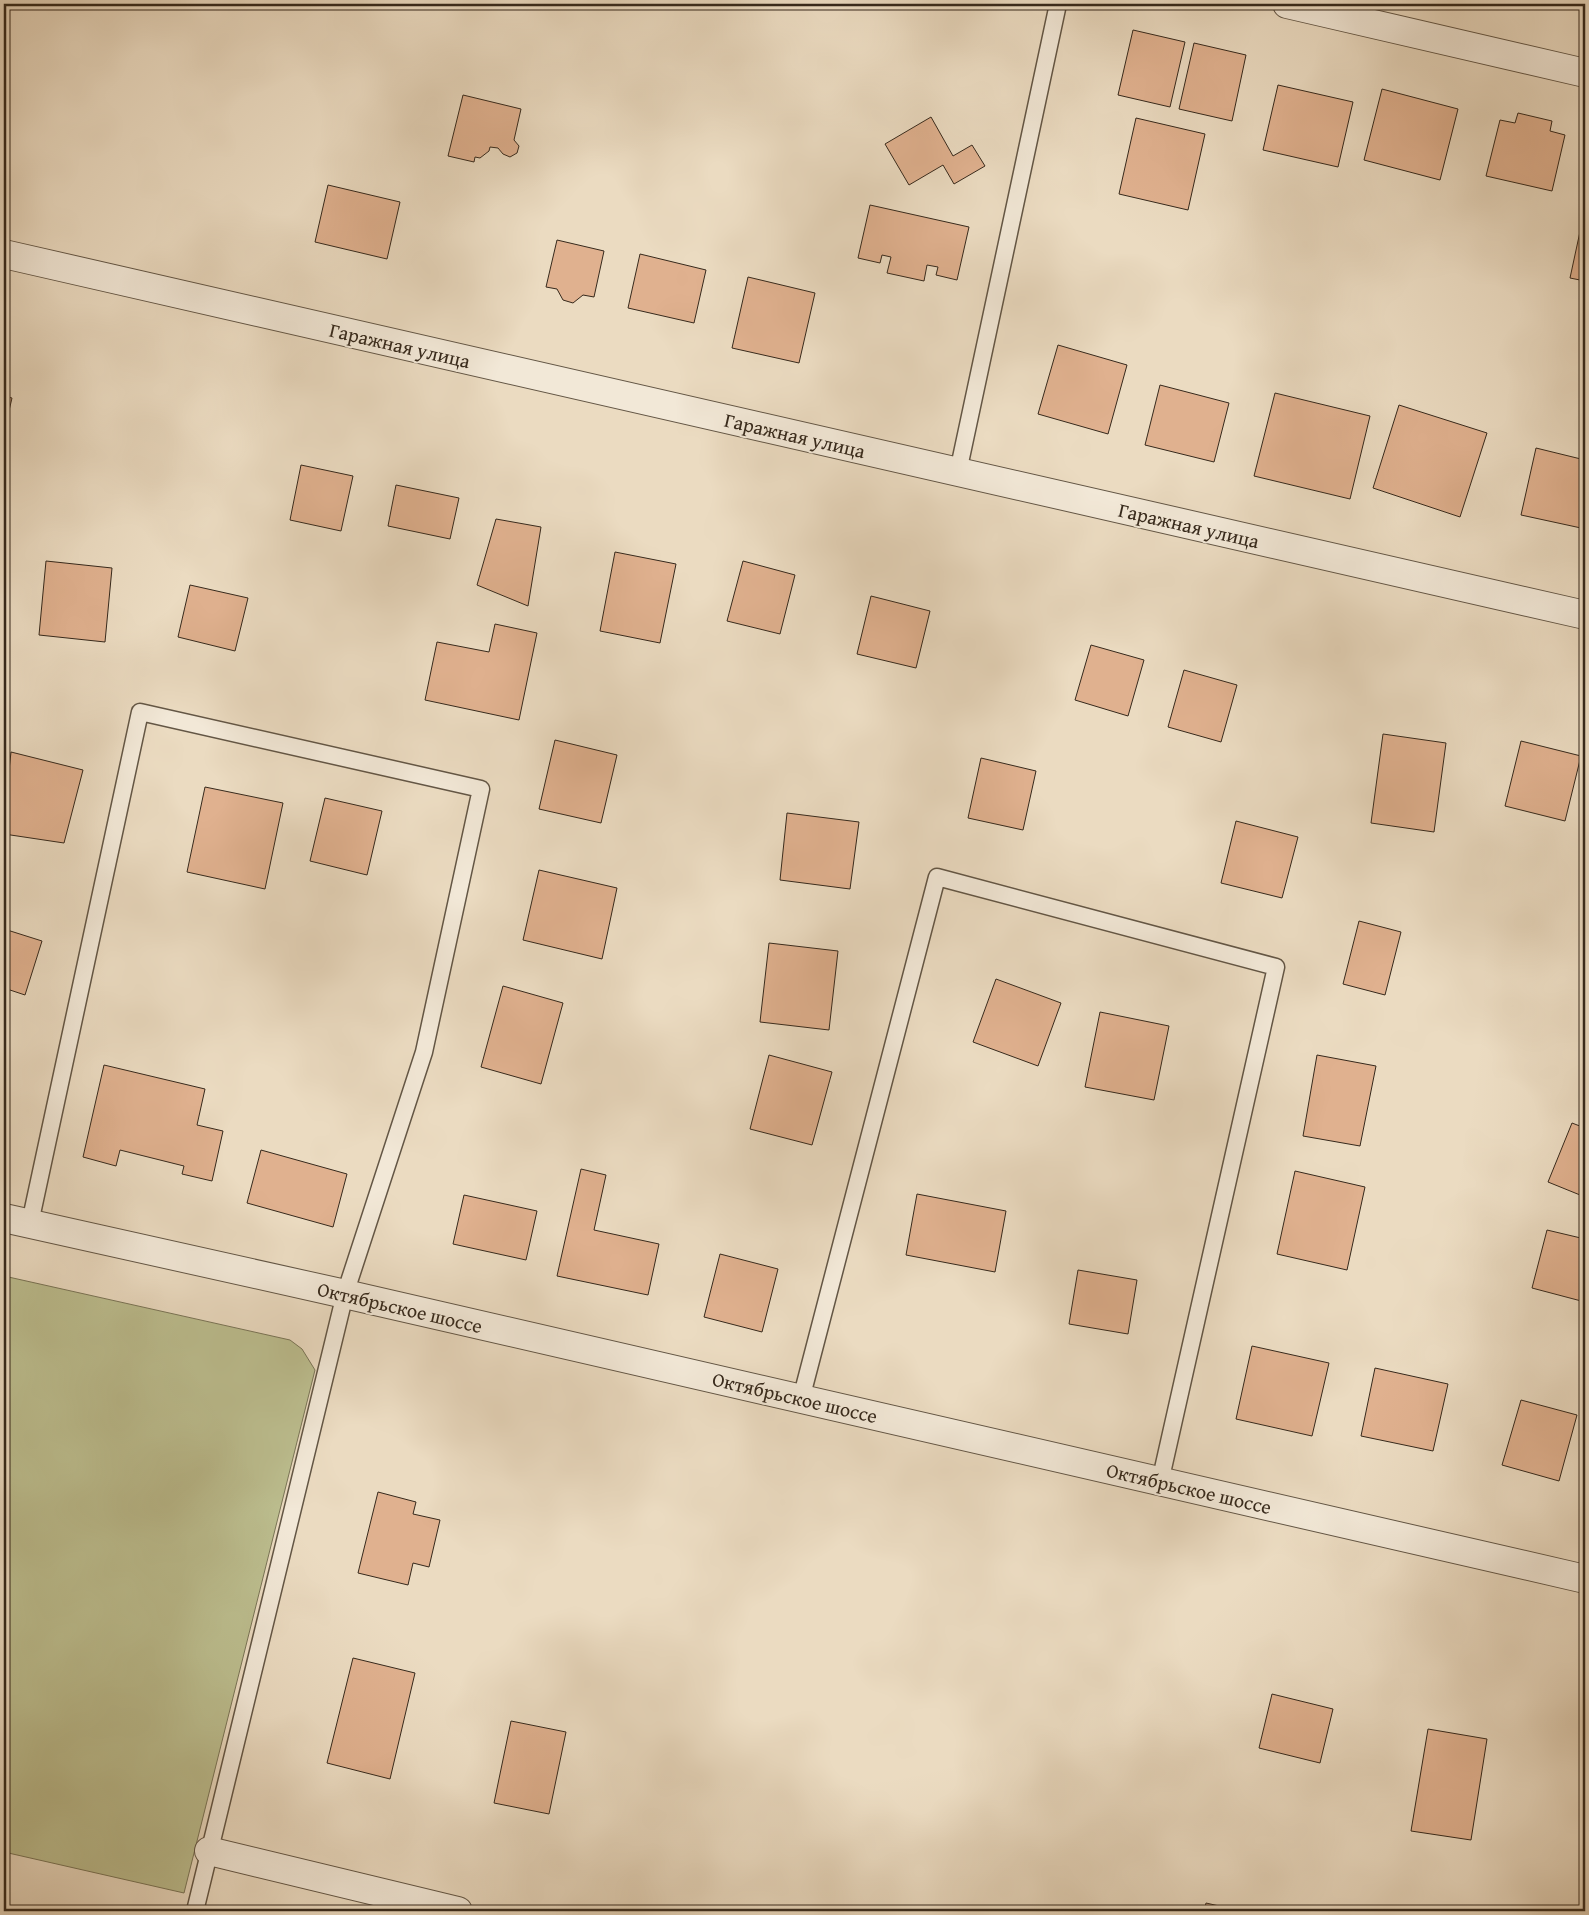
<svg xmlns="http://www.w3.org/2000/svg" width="1589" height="1915" font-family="'Gentium Book Plus',serif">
<rect width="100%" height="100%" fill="#ebdbc1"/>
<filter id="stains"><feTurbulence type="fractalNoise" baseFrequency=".004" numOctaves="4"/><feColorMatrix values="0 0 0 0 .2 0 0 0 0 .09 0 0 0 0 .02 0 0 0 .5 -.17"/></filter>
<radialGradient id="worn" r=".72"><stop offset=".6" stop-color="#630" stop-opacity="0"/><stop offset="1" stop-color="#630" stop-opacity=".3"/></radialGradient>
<path fill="#bcbe8f" stroke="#797456" d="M4,1276L290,1340L302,1349L315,1370L184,1893L4,1852Z"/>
<path fill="#e0b18f" stroke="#36291c" d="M1133,30L1185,42L1170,107L1118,95Z
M1194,43L1246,55L1232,121L1179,109Z
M1278,85L1353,102L1338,167L1263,150Z
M1382,89L1458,109L1440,180L1364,160Z
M463,95L521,109L514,140L519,146L517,153L510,157L503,154L498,148L490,147L489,151L480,158L475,157L474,162L448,156Z
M1518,113L1552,121L1550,131L1565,135L1552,191L1486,176L1500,120L1515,123Z
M931,117L953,156L972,145L985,166L954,184L943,165L909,185L885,144Z
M1136,118L1205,134L1188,210L1119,194Z
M328,185L400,202L387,259L315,242Z
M870,205L969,227L957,280L936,275L938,267L927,265L924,281L887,273L891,257L882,255L880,263L858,258Z
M1581,227L1585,228V281L1570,278Z
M557,240L604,251L594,297L583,295L573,303L563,300L557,289L546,287Z
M640,254L706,270L694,323L628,308Z
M748,277L815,293L799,363L732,348Z
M1058,345L1127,365L1108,434L1038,414Z
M1160,385L1229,403L1214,462L1145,445Z
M1275,393L1370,416L1350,499L1254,476Z
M4,396L12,398L4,432Z
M1399,405L1487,433L1460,517L1373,488Z
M1536,448L1585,460V511L1581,528L1521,515Z
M301,465L353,476L341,531L290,520Z
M396,485L459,498L450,539L388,526Z
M496,519L541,527L528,606L477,585Z
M615,552L676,564L660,643L600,631Z
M46,561L112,568L105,642L39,635Z
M743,561L795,575L780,634L727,621Z
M190,585L248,598L235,651L178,637Z
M871,596L930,611L916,668L857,654Z
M495,624L537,633L519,720L425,700L437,642L489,652Z
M1091,645L1144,660L1128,716L1075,700Z
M1184,670L1237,685L1221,742L1168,727Z
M1383,734L1446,743L1434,832L1371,823Z
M555,740L617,755L601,823L539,809Z
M1521,741L1581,756L1565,821L1505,806Z
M11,752L83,770L64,843L4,834V817Z
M981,758L1036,771L1023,830L968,818Z
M205,787L283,803L265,889L187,872Z
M325,798L382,811L367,875L310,861Z
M787,813L859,822L850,889L780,880Z
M1236,821L1298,837L1282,898L1221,883Z
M539,870L617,888L602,959L523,940Z
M1359,921L1401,932L1385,995L1343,984Z
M4,929L42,941L25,995L4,988Z
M769,943L838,951L829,1030L760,1022Z
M996,979L1061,1003L1038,1066L973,1042Z
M503,986L563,1003L541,1084L481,1067Z
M1100,1012L1169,1026L1154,1100L1085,1087Z
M769,1055L832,1072L812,1145L750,1129Z
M1317,1055L1376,1066L1360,1146L1303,1136Z
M104,1065L205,1089L197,1125L223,1131L212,1181L182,1174L184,1166L120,1150L116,1166L83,1157Z
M4,1077L8,1078L4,1097Z
M1572,1123L1585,1128V1197L1548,1182Z
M261,1150L347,1174L333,1227L247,1203Z
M581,1169L606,1175L594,1230L659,1244L648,1295L557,1276Z
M1295,1171L1365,1187L1347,1270L1277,1254Z
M917,1194L1006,1211L995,1272L906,1255Z
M464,1195L537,1211L526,1260L453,1244Z
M1547,1230L1585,1239V1302L1532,1288Z
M720,1254L778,1269L762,1332L704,1317Z
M1078,1270L1137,1280L1128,1334L1069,1324Z
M1252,1346L1329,1363L1312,1436L1236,1419Z
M1375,1368L1448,1384L1433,1451L1361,1436Z
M1521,1400L1577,1415L1559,1481L1502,1465Z
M378,1492L416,1502L413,1514L440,1520L429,1567L413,1563L408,1585L358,1573Z
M353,1658L415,1673L390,1779L327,1763Z
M1272,1694L1333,1709L1320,1763L1259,1748Z
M511,1721L566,1732L549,1814L494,1803Z
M1428,1729L1487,1739L1471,1840L1411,1831Z
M1206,1903L1241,1911H1204Z"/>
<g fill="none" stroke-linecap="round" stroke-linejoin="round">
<defs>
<path id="lane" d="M958,472L1058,4
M30,1223L140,712L481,789L424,1052L345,1294L195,1911
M801,1399L937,877L1276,967L1160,1482"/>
<path id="street" d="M1287,4L1585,73
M4,254L1585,615
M4,1218L345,1294L1585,1579
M209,1851L458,1911"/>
</defs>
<use href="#lane" stroke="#635645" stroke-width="19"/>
<use href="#street" stroke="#635645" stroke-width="30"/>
<use href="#lane" stroke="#f2e8d7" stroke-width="16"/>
<use href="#street" stroke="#f2e8d7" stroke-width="28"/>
</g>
<g text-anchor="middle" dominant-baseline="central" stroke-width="4" stroke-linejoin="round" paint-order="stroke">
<g font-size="20" fill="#36291c" stroke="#f2e8d7">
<text transform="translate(400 345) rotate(13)">Гаражная улица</text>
<text transform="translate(795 435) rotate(13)">Гаражная улица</text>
<text transform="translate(1189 525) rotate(13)">Гаражная улица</text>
<text transform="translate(400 1307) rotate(13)">Октябрьское шоссе</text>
<text transform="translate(795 1397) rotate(13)">Октябрьское шоссе</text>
<text transform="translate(1189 1488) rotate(13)">Октябрьское шоссе</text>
</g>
</g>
<rect width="1589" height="1915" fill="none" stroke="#ebdbc1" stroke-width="20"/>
<rect x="5" y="5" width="1579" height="1905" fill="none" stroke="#36291c" stroke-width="2.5"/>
<rect x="10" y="10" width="1569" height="1895" fill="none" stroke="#36291c"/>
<rect width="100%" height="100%" filter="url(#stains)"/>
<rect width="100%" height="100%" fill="url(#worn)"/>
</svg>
